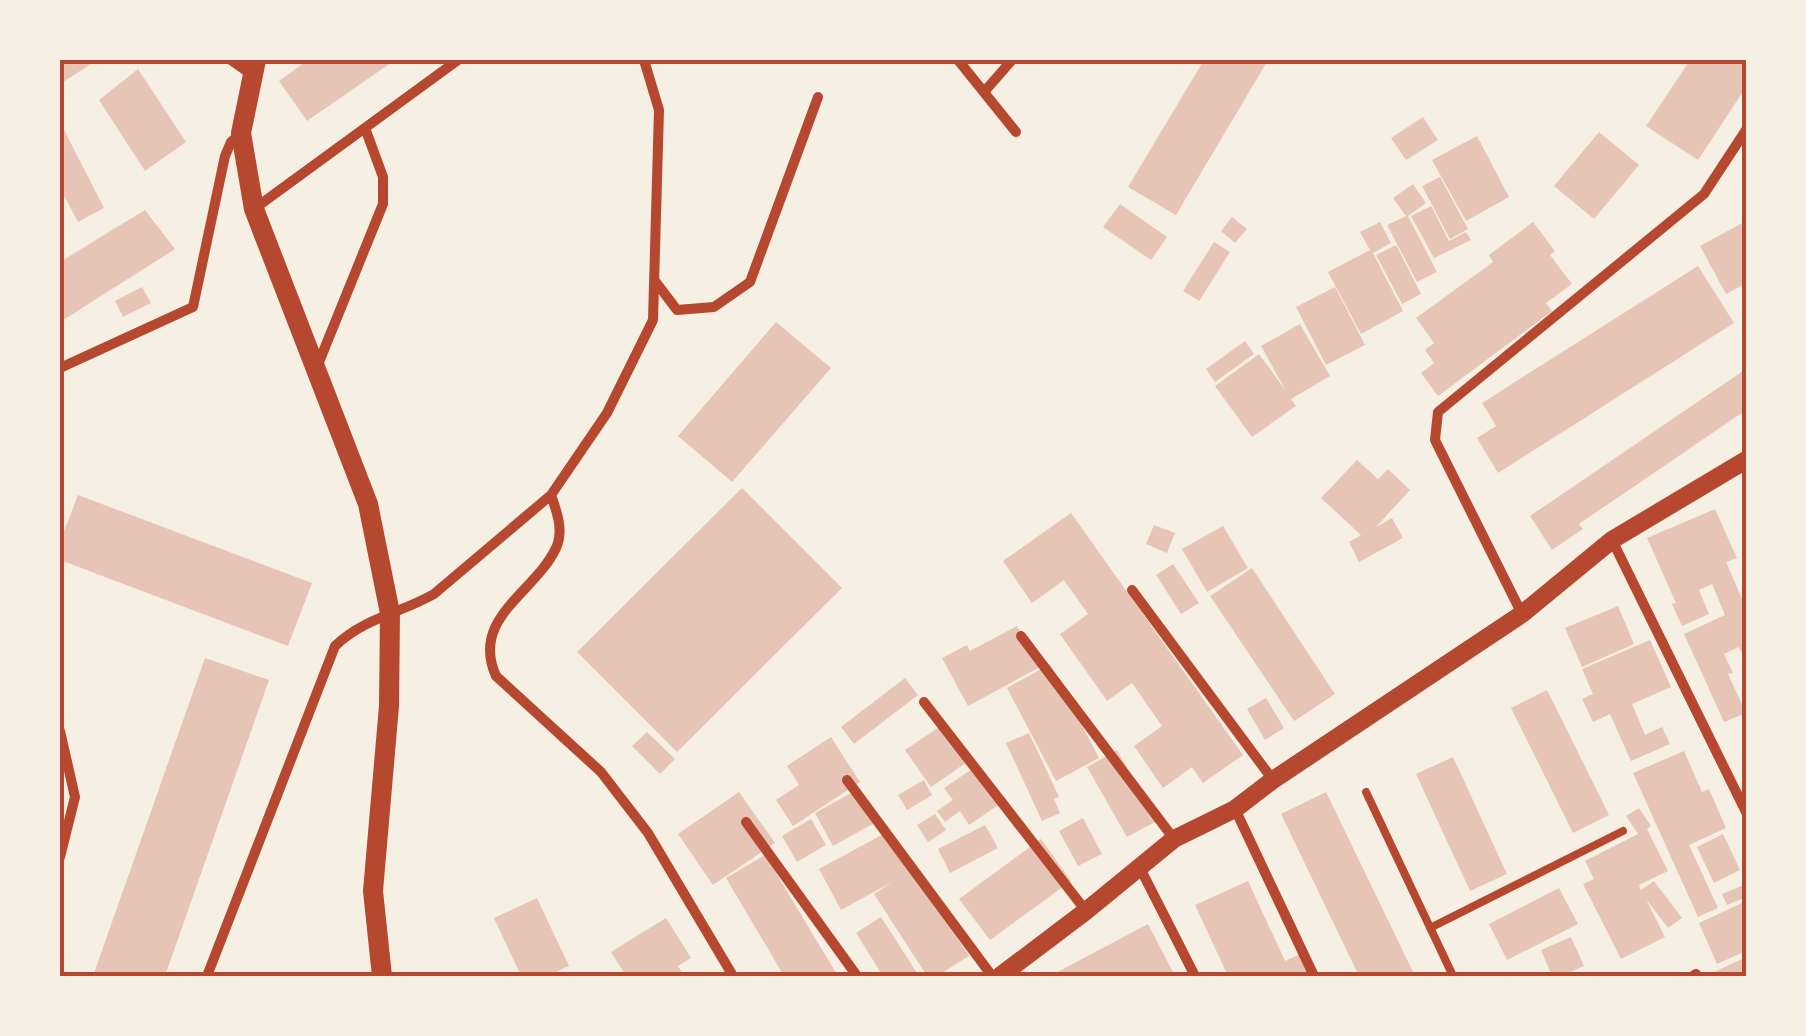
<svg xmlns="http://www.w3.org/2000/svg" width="1806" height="1036" font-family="Inter,sans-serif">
<rect width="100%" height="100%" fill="#f6efe4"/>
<path fill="#e6c5b7" d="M60,60H97L60,84Z
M308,60H395L307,121L279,81Z
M1204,60H1268L1176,215L1128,187Z
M1690,60H1746V87L1698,160L1646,126Z
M138,69L186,142L145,171L99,100Z
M1423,117L1438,140L1406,160L1391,138Z
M60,122L104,208L78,222L60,188Z
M1599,132L1639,165L1594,219L1554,186Z
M1477,136L1509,197L1466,221L1432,160Z
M1440,177L1468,229L1450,239L1422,186Z
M1413,184L1426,203L1408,216L1437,272L1417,282L1387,225L1406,216L1393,198Z
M1120,204L1167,237L1151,260L1103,227Z
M1431,206L1449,241L1466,232L1471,240L1434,258L1411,216Z
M145,210L175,249L60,322V262Z
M1232,217L1247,229L1235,243L1221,231Z
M1746,221V283L1726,294L1700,246Z
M1380,222L1391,243L1373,253L1403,311L1361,334L1328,272L1370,250L1360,232Z
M1533,222L1555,251L1550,255L1572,284L1546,303L1552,311L1438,396L1421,373L1434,363L1425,350L1434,343L1416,318L1493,262L1489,255Z
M1214,242L1230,252L1199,301L1183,291Z
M1396,245L1421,294L1402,304L1376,255Z
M1698,266L1734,323L1498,473L1477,438L1496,426L1482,403Z
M142,287L151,303L123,317L115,301Z
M1335,287L1365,345L1326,365L1296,307Z
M776,322L831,368L732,482L678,436Z
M1300,324L1330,376L1291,399L1296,406L1252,437L1215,386L1259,354L1286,391L1261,346Z
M1245,341L1254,354L1215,382L1206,369Z
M1746,369V410L1579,524L1583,529L1552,550L1530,516Z
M1357,460L1378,479L1388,469L1410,490L1376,527L1392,518L1403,538L1359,562L1349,542L1361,535L1321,498Z
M742,488L842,588L677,752L577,652Z
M78,495L312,583L288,646L60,560V542Z
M1715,509L1737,558L1726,562L1746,608V662L1739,647L1724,654L1733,673L1728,674L1746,713L1724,722L1684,634L1725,615L1712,584L1699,590L1709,614L1682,626L1672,604L1676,603L1647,538Z
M1071,513L1243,755L1203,783L1192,767L1163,788L1134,746L1162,726L1132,683L1107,701L1060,634L1088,614L1064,580L1032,603L1003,561Z
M1154,525L1175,533L1167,553L1146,544Z
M1223,526L1248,568L1207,592L1182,549Z
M1173,564L1199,603L1181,614L1156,575Z
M1252,568L1335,694L1294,721L1210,596Z
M1618,606L1634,644L1582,667L1565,628Z
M1017,626L1040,667L968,706L942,658L967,645L970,651Z
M1650,640L1671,687L1632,704L1645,735L1662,727L1670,744L1631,761L1610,714L1593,722L1582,699L1593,694L1582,669Z
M205,658L269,680L165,976H93Z
M1050,664L1099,758L1056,781L1007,688Z
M905,678L918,695L854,744L841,727Z
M1547,690L1609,815L1573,833L1511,708Z
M1266,698L1284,728L1265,740L1247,709Z
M945,723L970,760L931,787L905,750Z
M647,732L675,759L660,774L632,746Z
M1029,733L1059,797L1054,799L1060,813L1042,821L1006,743Z
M831,737L860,782L793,826L776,800L799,785L787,766Z
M1117,750L1157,821L1127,837L1087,767Z
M1684,751L1702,792L1709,789L1726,828L1689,845L1718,908L1698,917L1633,773Z
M1453,757L1507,874L1470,891L1416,774Z
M978,765L1003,802L969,825L960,811L945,822L937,811L953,800L944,788Z
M924,780L932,795L907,810L898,795Z
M860,788L878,821L833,846L815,813Z
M739,792L775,843L713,885L678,834Z
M1326,792L1415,976H1359L1281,814Z
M1639,808L1651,826L1647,829L1668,871L1639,885L1641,890L1654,881L1682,918L1668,928L1646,899L1665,937L1621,959L1583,884L1594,879L1585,861L1638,834L1626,816Z
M935,814L946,830L928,842L917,825Z
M1083,818L1102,854L1078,866L1059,831Z
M811,819L826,845L797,862L782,836Z
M985,825L998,848L950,873L938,849Z
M889,831L969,956L937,976H927L874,894L892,882L841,910L819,869Z
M1723,834L1740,870L1714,883L1697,847Z
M1041,839L1071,881L990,940L959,899Z
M765,855L838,976H784L726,878Z
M1248,881L1285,961L1307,951L1318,976H1228L1195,905Z
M1746,884V897L1727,905L1722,894Z
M1559,888L1578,924L1507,960L1489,924Z
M537,898L569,966L547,976H521L494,918Z
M1742,903L1746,912V951L1717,964L1699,923Z
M881,917L919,976H883L856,933Z
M666,918L691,958L678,966L684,976H626L611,952Z
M1148,924L1175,976H1050Z
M1571,937L1584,966L1561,976H1552L1541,950Z
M1746,957V976H1699L1710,974Z"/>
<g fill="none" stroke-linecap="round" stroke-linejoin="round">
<path stroke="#b5482f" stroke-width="8" d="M1366,792L1453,976
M1430,928L1623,831"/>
<path stroke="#b5482f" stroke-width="10" d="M231,60L252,75
M958,60L1016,132
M984,92L1012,60
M254,209L458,60
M655,281L677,310L714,307L750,282L818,97
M317,367L383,204V177L365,128
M60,368L193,307L225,156L231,142L240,134
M551,495C557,512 564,531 556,548C535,593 470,618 496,676L601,772L648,833L733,976
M1612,540L1746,812
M1132,590L1273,780
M1522,614L1435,440L1438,412L1704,194L1746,130
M1021,636L1174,839
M924,702L1086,911
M60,731L75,797L60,857
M847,780L992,976
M1235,809L1314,976
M746,822L857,976
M1140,868L1195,976
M207,976L335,646C366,617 399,614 434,594L551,495L607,413L653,320L659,110L644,60
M1693,976L1696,974"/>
<path stroke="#b5482f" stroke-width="18" d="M1000,976L1086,911L1174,839L1235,809L1273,780L1522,614L1612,540L1746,460"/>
<path stroke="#b5482f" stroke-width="20" d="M256,60L241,133L254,209L368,504L390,613L389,706L373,891L382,976"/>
</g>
<rect width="1806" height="1036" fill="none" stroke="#f6efe4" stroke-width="125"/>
<rect x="62" y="62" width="1682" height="912" fill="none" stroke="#b5482f" stroke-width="4"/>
</svg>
